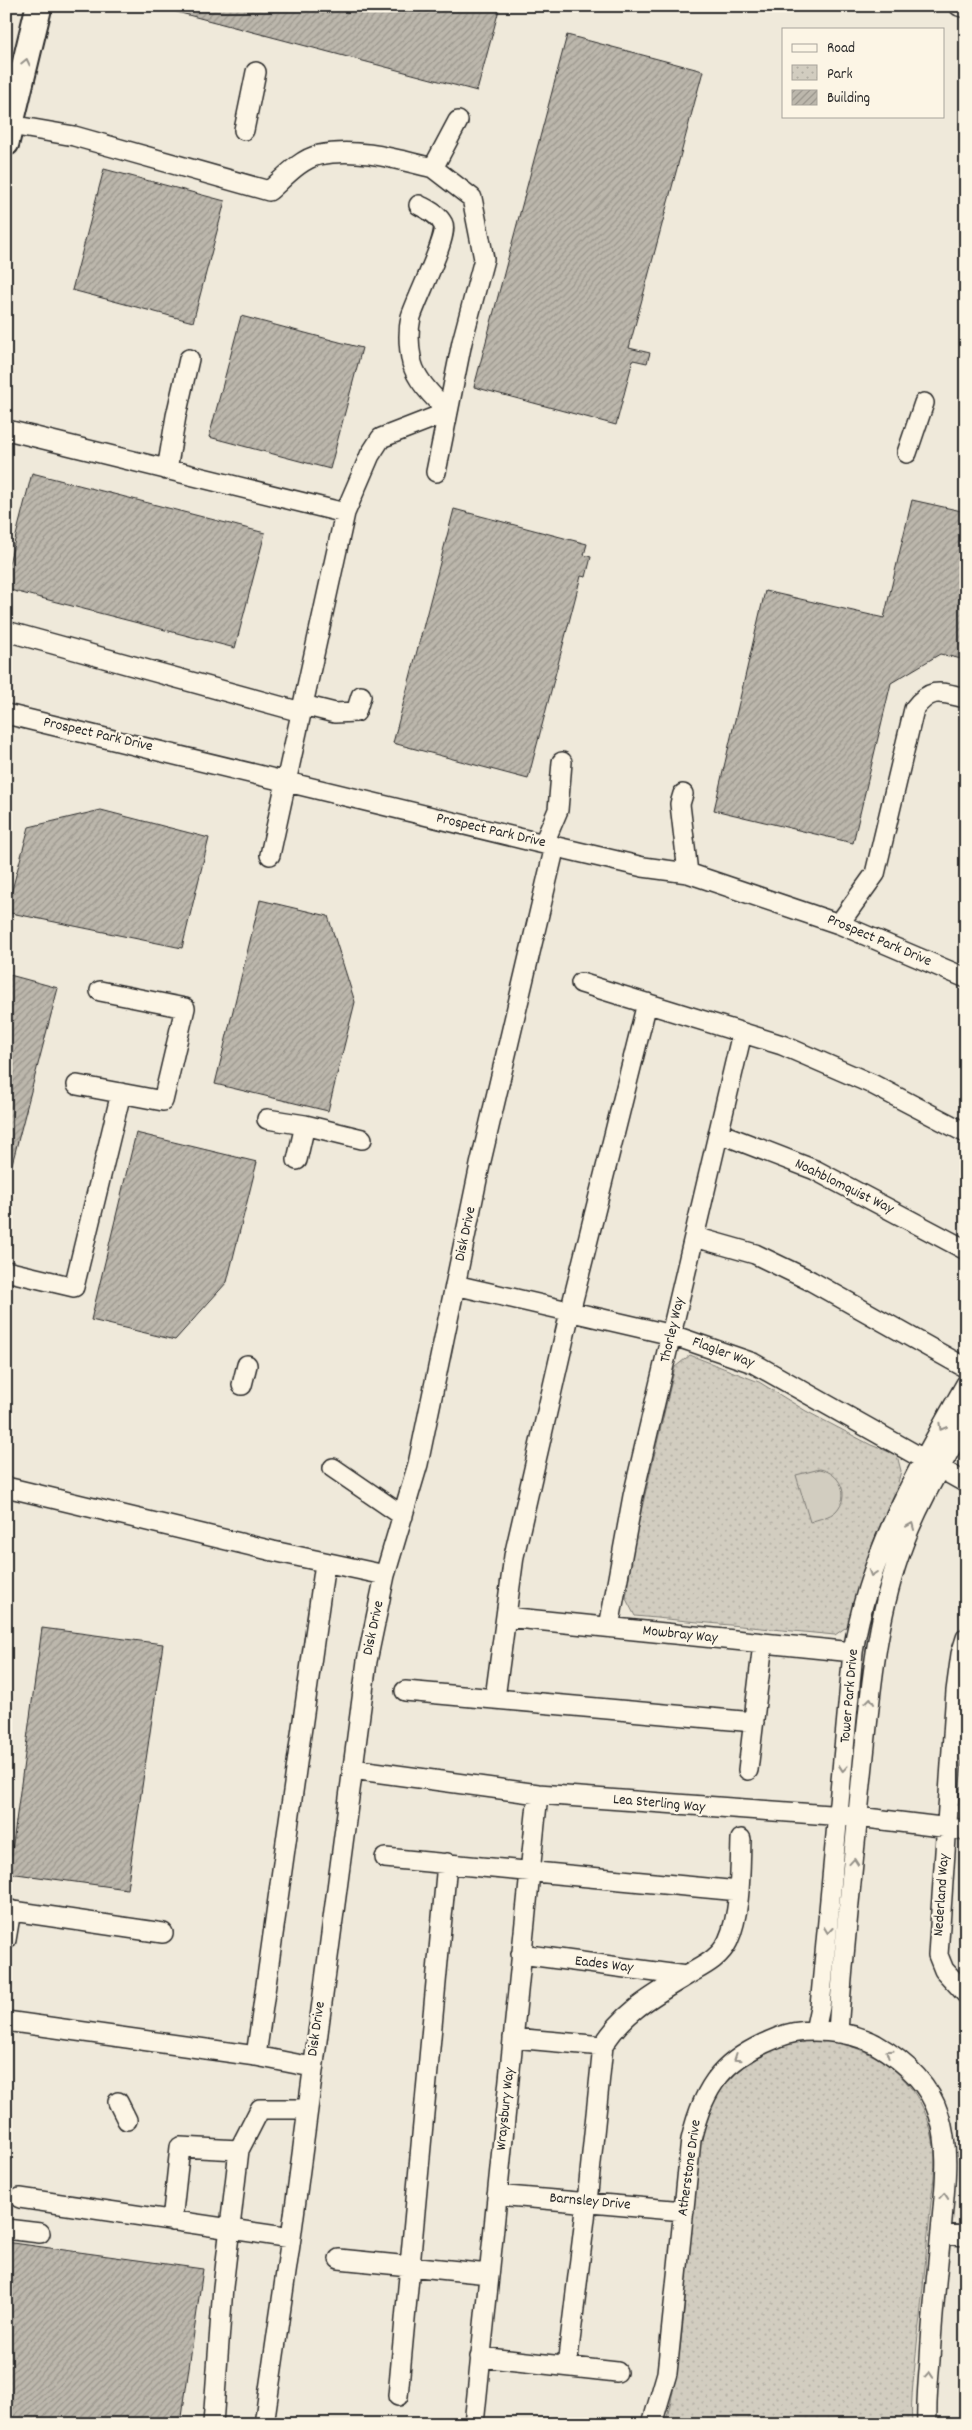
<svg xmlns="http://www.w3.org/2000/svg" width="972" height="2430" font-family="Dekko,sans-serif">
<defs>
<pattern id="park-dots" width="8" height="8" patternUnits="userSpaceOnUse" patternTransform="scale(1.25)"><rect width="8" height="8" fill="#d2cdc0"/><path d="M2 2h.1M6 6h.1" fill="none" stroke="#b4b0a5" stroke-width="1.8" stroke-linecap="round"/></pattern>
<pattern id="building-hatch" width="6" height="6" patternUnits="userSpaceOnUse" patternTransform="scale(1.25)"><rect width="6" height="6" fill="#bcb7ac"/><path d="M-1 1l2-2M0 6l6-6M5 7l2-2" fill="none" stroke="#99958c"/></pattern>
</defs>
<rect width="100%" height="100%" fill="#efe9da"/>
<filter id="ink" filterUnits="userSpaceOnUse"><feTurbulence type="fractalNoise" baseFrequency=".02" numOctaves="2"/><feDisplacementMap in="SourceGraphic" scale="10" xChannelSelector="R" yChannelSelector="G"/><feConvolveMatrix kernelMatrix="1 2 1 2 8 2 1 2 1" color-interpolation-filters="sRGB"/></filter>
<g filter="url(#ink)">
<path fill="url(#park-dots)" stroke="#7e7c76" d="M690,1355L759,1382L806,1411L871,1445L897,1455L901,1471L896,1490L874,1540L852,1623L835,1635L635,1616L626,1599L633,1546L675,1367Z
M812,2040C873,2042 922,2078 933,2140C938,2163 932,2188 930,2212C926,2256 922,2300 917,2344C915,2370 910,2397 912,2424H665C685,2356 686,2272 692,2201C695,2178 695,2138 704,2118C724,2072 762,2045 812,2040Z"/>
<path fill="#d2cdc0" stroke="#7e7c76" d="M820,1469C840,1473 851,1495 836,1511C830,1517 818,1519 810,1522L796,1475Z"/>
<path fill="url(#building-hatch)" stroke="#2b2b2b" d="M154,6H500L477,91Z
M567,35L703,71L629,348L650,353L647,363L633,360L616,425L474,387Z
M104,169L225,201L193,322L72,290Z
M241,316L362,348L330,469L209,437Z
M32,473L265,533L235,648L6,589V575Z
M912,500L966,512V660L940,654L891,683L853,843L714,810L765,591L884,618Z
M454,509L587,544L584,555L591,557L586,577L581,576L528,779L393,743Z
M101,810L209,838L182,948L6,912L29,827Z
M260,900L328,916L355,1002L328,1111L215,1084Z
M6,974L58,988L12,1164L6,1162Z
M136,1133L257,1162L227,1282L175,1340L91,1320Z
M42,1628L163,1644L127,1889L9,1873Z
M6,2242L203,2269L181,2424H6Z"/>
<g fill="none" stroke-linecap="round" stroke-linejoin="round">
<defs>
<path id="minor" d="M959,6L966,8
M10,125L74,136L269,191C283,179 300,159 319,155C357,147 396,159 433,168L458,121
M244,130L256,72
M433,168L472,198L484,259L462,342L436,472
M419,205C428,210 438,214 443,224C449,235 416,300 411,317C408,331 409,349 412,363C417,382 435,398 448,412
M7,430L345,513
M907,453L924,403
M167,470L176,416L189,359
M6,631L301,712
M303,705L335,713L356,712L361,696
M6,714L527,840L643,867L688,873L839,924L966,978
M683,794L680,804L688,873
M544,843L558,810L562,762
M270,855L345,513L370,455L381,438L448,412
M839,924L875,874L914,709C931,687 940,692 965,698
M581,983L782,1045L872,1084L966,1133
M77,1085L163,1101L185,1008L100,991
M267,1119L305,1125L362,1139
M719,1133L815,1170L966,1250
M297,1160L305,1125
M695,1237L755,1254L811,1281L966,1368
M6,1271L74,1287L121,1093
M455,1285L672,1335L753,1363L966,1483
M242,1385L247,1365
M333,1468L403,1516
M6,1487L273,1551L385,1575
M506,1617L853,1652
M609,1627L633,1496L742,1033
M966,1638L961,1654L956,1691L938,1955L944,1970L966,1994
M405,1691L754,1722
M495,1698L514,1556L570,1312L647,1003
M352,1769L538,1794L858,1817L966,1830
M748,1770L763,1643
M385,1858L739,1891
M6,1910L163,1933
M6,1940L11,1910
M521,1954L686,1976
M6,2021L256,2056L312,2067
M815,2031L820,2007L853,1652C868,1554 918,1469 966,1384
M838,2033C843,1950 853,1867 861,1784C870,1703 874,1620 904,1542C920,1500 944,1461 966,1421
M513,2038L603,2046
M256,2056L325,1563
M118,2102L127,2120
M497,2195L684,2211
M20,2198L291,2238
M172,2221L180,2147L239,2150
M6,2229L40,2233
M941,2234L966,2236
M339,2259L489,2274
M480,2357L617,2372
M567,2366L587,2202L603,2046C622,2013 653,1996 684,1977C700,1967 719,1960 728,1941C741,1913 740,1870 741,1839
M398,2396L447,1863
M213,2424L223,2287L239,2150L260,2109H306
M264,2424L291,2238L367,1661L385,1575L418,1464L480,1165L555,846
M474,2424L538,1794
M652,2424L667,2373L691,2140C704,2083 725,2058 779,2037C804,2026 851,2031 875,2044C903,2060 929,2083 939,2115C950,2149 945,2185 942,2220C938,2267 932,2313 930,2360C928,2381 926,2402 927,2424"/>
<path id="major" d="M6,143L39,6"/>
</defs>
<use href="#minor" stroke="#2b2b2b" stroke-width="22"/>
<use href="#major" stroke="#2b2b2b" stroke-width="29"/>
<use href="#minor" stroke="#fcf5e5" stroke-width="19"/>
<use href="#major" stroke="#fcf5e5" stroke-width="25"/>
</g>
<defs><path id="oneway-chevron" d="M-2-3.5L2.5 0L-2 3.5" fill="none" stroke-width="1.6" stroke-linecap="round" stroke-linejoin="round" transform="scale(1.25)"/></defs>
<g stroke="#949088">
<use href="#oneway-chevron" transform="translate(26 62) rotate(-77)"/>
<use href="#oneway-chevron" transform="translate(942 1427) rotate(119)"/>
<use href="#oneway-chevron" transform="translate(911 1526) rotate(-67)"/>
<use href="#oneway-chevron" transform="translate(872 1573) rotate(108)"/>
<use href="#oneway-chevron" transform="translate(870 1701) rotate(-84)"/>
<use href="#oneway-chevron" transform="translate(843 1768) rotate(95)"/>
<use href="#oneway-chevron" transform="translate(854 1862) rotate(-85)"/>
<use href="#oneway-chevron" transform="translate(828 1930) rotate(96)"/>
<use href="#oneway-chevron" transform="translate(889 2053) rotate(-146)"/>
<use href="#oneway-chevron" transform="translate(737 2058) rotate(146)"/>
<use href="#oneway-chevron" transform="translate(944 2196) rotate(-85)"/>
<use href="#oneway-chevron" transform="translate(929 2375) rotate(-86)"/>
</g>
</g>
<g text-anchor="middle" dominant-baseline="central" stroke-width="4.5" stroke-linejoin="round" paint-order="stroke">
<g font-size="15" fill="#2b2b2b" stroke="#fcf5e5">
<text transform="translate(98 735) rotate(13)">Prospect Park Drive</text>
<text transform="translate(491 831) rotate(13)">Prospect Park Drive</text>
<text transform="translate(879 941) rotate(23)">Prospect Park Drive</text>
<text transform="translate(844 1187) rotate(26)">Noahblomquist Way</text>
<text transform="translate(466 1234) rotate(-78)">Disk Drive</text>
<text transform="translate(673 1330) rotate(-77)">Thorley Way</text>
<text transform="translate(723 1353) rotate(20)">Flagler Way</text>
<text transform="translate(374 1628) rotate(-78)">Disk Drive</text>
<text transform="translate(680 1635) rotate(6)">Mowbray Way</text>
<text transform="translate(850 1696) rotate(-85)">Tower Park Drive</text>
<text transform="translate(659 1804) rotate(5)">Lea Sterling Way</text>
<text transform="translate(942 1895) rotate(-86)">Nederland Way</text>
<text transform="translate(604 1965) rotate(7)">Eades Way</text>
<text transform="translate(317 2029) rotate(-82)">Disk Drive</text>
<text transform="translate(506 2109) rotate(-84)">Wraysbury Way</text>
<text transform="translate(690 2168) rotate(-82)">Atherstone Drive</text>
<text transform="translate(590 2202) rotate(5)">Barnsley Drive</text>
</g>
</g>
<rect width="972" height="2430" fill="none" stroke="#fcf5e5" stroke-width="25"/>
<rect x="12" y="12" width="947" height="2405" fill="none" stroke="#2b2b2b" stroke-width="2" filter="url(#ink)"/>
<rect x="782" y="28" width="162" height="90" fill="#fcf5e5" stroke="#a8a49b"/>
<rect x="792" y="44" width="25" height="8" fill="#fcf5e5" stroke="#a8a49b"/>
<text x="827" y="52" font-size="15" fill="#2b2b2b">Road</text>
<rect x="792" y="65" width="25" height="15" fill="url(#park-dots)" stroke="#a8a49b"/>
<text x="827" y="78" font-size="15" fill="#2b2b2b">Park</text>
<rect x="792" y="90" width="25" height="15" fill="url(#building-hatch)" stroke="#a8a49b"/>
<text x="827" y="102" font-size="15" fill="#2b2b2b">Building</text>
</svg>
